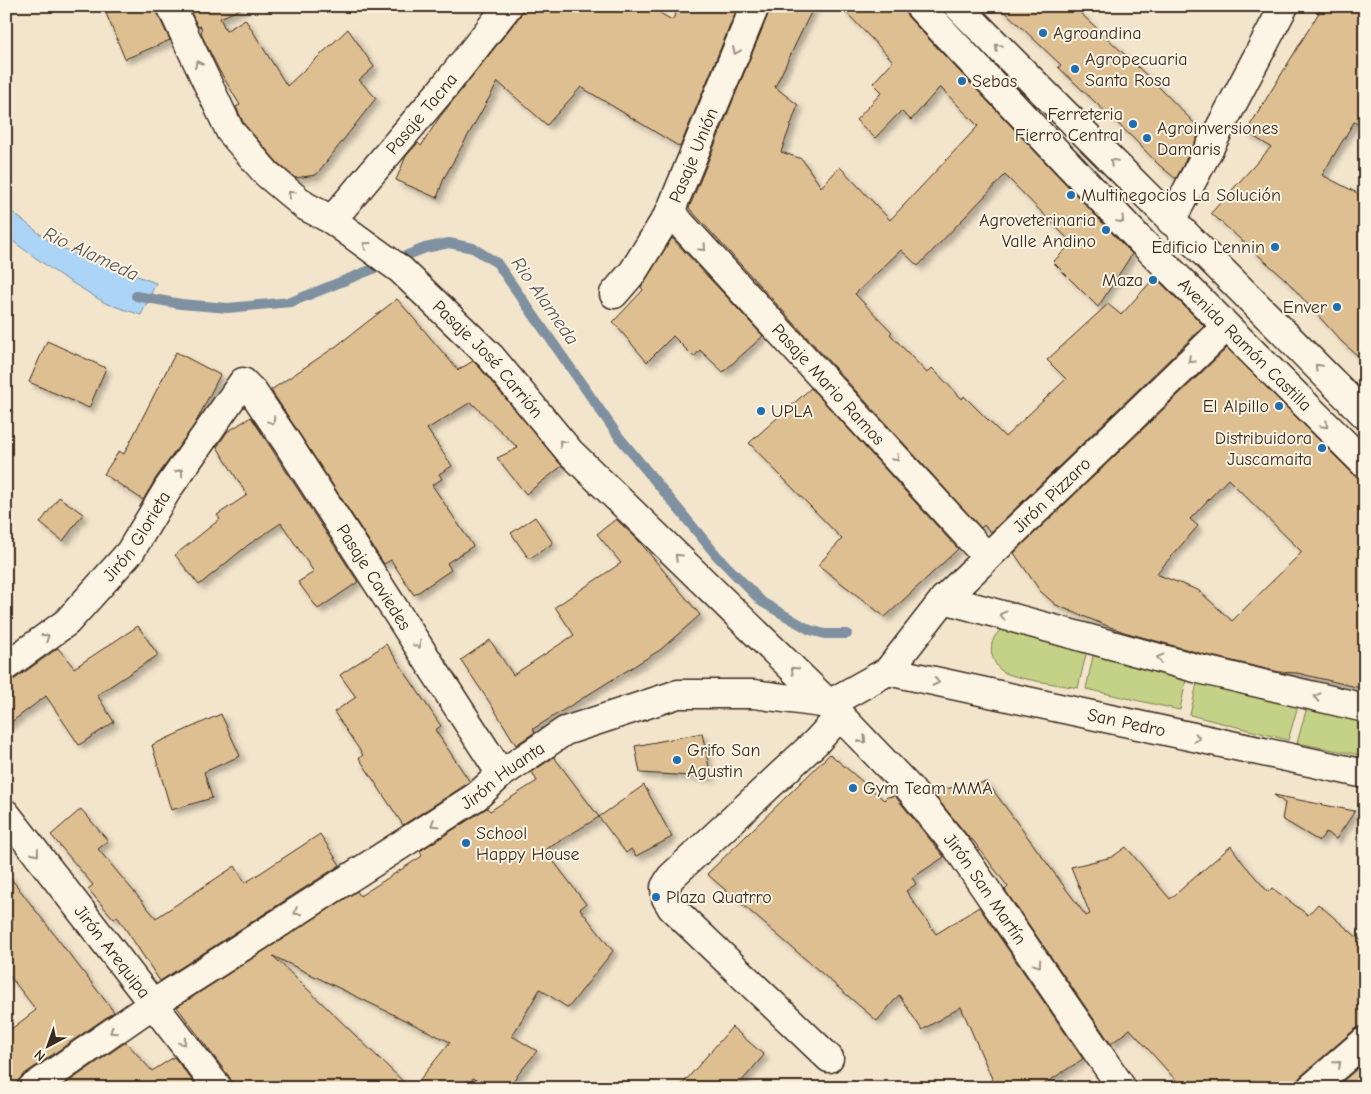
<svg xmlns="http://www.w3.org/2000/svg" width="1371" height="1094" font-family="'Comic Neue',sans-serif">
<defs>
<filter id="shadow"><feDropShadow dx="4.5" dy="4.5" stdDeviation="2.5" flood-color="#0004"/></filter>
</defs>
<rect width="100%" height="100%" fill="#f3e5cc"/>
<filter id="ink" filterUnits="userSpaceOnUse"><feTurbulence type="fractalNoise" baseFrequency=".02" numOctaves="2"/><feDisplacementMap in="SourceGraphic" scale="10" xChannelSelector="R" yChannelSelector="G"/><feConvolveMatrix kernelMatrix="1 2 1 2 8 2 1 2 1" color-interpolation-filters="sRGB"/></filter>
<g filter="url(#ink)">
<path fill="#c3d286" stroke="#7f7e52" d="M1006,625L1087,650L1078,688C1063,685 1013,679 1002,671C996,667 994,661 992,655C989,641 996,633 1006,625Z
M1094,651L1186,680L1180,710L1086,689Z
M1197,683L1298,706L1288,740L1190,715Z
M1307,707L1365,721V756L1297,743Z"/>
<path fill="#acd4f6" stroke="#7f90a0" d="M6,207L54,245L156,283L141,315L105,303L58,274L11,240L6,237Z"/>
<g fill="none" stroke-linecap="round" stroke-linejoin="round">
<path stroke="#7f90a0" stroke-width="10" d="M136,296L181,304L228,308L291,302L425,248L449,243L473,248L497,263L619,437L717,556L762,602L810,630L825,634H847"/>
</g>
<path fill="#debf91" stroke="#3b2a1e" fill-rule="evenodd" filter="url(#shadow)" d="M103,6H156L157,13L170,40L125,59Z
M188,6H247L220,18L226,31L245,19L287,86L348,29L374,67L359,80L376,98L316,175L295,178L278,163L244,124L236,107L240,105L219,70L202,36L201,26L198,27Z
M523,6H648L672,20L680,6H738L680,147L581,87L547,125L498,82L444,178L437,198L396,180L406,156L418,143L421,146L439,118L520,16Z
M770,6H814L775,87L798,105L781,152L802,159L821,187L840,167L890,220L978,126L940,87L911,120L901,111L875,138L856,120L882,92L873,83L893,61L840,6H904L908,17L1132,254L1098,307L1053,262L1072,243L1005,175L918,266L901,250L855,294L892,332L890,334L927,373L932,368L962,399L964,396L1005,437L1066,379L1047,360L1108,304L1121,315L1155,277L1204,326L991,532L984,525L981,528L689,208L769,12Z
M999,6H1073L1155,83L1201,130L1176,179L1159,165L1133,138L1058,67L1061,65Z
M1323,6H1365V128L1354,122L1322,175L1365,197V362L1342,342L1286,280L1211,213L1271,147L1246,132Z
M672,238L763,336L723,372L700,350L694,357L673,336L647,362L613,322L643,290L641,287Z
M397,299L458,370L473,361L480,368L562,466L526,494L497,458L518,448L471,402L427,429L452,466L439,474L442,479L432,485L473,546L447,563L451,570L414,595L391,560L384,564L271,390L335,347Z
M47,341L106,368L89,408L29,382Z
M1227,348L1354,475L1365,481V689L1297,673L1279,672L1203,654L1124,632L1105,625L1056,605L1040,591L1014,553ZM1228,479L1302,552L1232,621L1198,590L1156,574L1198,526L1190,519Z
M176,352L220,375L195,424L156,478L143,500L104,474L119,451L124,454Z
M811,388L958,549L885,617L818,565L842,539L749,443Z
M251,417L358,582L318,609L298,582L314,572L281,523L248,545L199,585L175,555L220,519L217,515L247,495L217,447L227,432Z
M59,497L83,514L63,541L40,523Z
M535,517L553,543L529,559L511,533Z
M616,519L639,541L700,615L660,650L533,729L535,732L516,745L494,709L461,660L490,640L513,675L574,635L555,607L621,563L597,534Z
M138,626L158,655L97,695L114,722L79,745L46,696L6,726V681L15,679L58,648L74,668Z
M386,644L441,726L435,730L470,782L403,825L359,758L363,755L334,712L356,697L340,675Z
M221,714L240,756L204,772L212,798L171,810L152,745Z
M702,733L711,777L640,773L635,746Z
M830,754L884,800L887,797L895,796L944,857L912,878L916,884L906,891L936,934L979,907L1083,1059L1038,1088H996L961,1007L922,1030L899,995L877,1021L707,874Z
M554,757L599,817L545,850L586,904L580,909L613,951L568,1008L540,989L512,1036L537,1051L507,1088H490L473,1078L467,1088H413L450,1042L273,956L410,1088H233L230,1078L177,1007L357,891L360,896L422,856L420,851L487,808L490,811L537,781L532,772Z
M987,782L1086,916L1090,914L1071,867L1112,857L1126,847L1170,899L1231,846L1243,863L1268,892L1272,888L1308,915L1318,904L1365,944V1026L1355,1029L1301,1076L1296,1082V1088H1183L1130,1029L1111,1044L1005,890L1008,887L972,839L971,840L931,791Z
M644,785L672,837L636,856L631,849L626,853L599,817Z
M1274,795L1339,808L1355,811L1336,839L1326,832L1319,841L1282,819L1285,803Z
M81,809L108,841L98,849L156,918L235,866L245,883L320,834L340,865L160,981L117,916L114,919L88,889L93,885L51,835Z
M6,872L114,1012L23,1075L18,1081L17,1088H6V1033L36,1010L6,971Z
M732,1027L764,1055L736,1088H679Z
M126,1042L152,1071L174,1057L198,1088L61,1087Z
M1365,1062V1088H1335Z"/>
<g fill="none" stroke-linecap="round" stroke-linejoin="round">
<defs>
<g id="street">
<path id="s1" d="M171,6L230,131L267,174L305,206L332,220L401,270L491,357L569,451L829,704L888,671L944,599L1226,327"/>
<path id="s2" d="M670,212L987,557"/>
<path id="s3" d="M332,220L445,86L508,6"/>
<path d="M1171,221L1284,6"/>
<path id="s4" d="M614,294L633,272L670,212L755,6"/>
<path d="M944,599L1199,669L1365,708"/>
<path id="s5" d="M6,666L67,622L130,552L169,487L243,382L253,392L286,441L501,774"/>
<path id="s6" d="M888,671L1365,774"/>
<path d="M829,1058L672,908L666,898L665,887L671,877L816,742L840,716"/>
<path d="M32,1088L153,1004L218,1088"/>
<path d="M1311,1088L1365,1041"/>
</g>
<g id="secondary">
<path id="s7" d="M919,6L1139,239L1365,464"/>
<path d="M958,6C1093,143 1230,277 1365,415"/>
<path id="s8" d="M6,814L153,1004L477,796L501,774L565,731L678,694H754L829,704L909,788L959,850L1122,1088"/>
</g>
</defs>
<use href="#street" stroke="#3b2a1e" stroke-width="31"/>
<use href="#secondary" stroke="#3b2a1e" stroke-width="31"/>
<use href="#street" stroke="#fcf5e5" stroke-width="28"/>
<use href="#secondary" stroke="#fcf5e5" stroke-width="28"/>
</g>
<defs><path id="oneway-chevron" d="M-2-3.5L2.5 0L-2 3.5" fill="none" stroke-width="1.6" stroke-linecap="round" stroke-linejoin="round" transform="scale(1.25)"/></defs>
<g stroke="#9c9082">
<use href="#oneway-chevron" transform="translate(998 47) rotate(-135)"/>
<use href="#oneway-chevron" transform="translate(736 51) rotate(113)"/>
<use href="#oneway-chevron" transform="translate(198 64) rotate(-115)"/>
<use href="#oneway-chevron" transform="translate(1113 162) rotate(-135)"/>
<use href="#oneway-chevron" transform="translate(291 194) rotate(-140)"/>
<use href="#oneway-chevron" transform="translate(1121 220) rotate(47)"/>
<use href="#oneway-chevron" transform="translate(366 245) rotate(-144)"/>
<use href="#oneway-chevron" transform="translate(703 248) rotate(47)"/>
<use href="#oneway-chevron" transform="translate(1191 360) rotate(136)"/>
<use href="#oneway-chevron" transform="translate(1318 367) rotate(-134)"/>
<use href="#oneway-chevron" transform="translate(272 421) rotate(56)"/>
<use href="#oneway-chevron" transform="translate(1325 425) rotate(45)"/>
<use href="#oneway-chevron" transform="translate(562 443) rotate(-130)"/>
<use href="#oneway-chevron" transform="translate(896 458) rotate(47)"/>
<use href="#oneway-chevron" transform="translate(180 472) rotate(-55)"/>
<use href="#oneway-chevron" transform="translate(678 557) rotate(-136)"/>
<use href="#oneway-chevron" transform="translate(1003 615) rotate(-165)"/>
<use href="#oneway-chevron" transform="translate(46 637) rotate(-36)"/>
<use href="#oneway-chevron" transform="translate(418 645) rotate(57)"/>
<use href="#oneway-chevron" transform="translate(1160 658) rotate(-165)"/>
<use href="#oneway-chevron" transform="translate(794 670) rotate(-136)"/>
<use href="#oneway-chevron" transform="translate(936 682) rotate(12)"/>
<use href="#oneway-chevron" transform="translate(1317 697) rotate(-167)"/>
<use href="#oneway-chevron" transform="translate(1197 738) rotate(12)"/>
<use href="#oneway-chevron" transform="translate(863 740) rotate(46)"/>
<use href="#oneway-chevron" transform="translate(434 824) rotate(147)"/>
<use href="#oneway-chevron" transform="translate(36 853) rotate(52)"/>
<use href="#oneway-chevron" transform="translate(297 912) rotate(147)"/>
<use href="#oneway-chevron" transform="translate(1038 964) rotate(56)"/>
<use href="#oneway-chevron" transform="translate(113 1031) rotate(145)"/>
<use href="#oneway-chevron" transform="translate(183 1042) rotate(52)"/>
<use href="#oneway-chevron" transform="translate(1338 1064) rotate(-41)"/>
</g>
</g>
<g fill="#1f6fb2" stroke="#fcf5e5" stroke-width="2">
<circle cx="1043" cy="33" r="5"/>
<circle cx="1075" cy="69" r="5"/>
<circle cx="962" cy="81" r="5"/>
<circle cx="1133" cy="124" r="5"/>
<circle cx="1147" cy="138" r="5"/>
<circle cx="1071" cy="195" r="5"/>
<circle cx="1106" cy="230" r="5"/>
<circle cx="1275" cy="247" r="5"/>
<circle cx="1153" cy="280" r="5"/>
<circle cx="1337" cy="307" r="5"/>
<circle cx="1279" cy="406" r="5"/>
<circle cx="761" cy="411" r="5"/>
<circle cx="1322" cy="448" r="5"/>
<circle cx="677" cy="760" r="5"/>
<circle cx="853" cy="788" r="5"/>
<circle cx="466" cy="843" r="5"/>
<circle cx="656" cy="897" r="5"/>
</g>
<g text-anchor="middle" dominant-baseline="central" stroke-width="4" stroke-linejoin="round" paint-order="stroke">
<g font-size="18" fill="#3b2a1e" stroke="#fcf5e5" text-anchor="start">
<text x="1053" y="33">Agroandina</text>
<text x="1085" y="59">Agropecuaria<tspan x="1085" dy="21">Santa Rosa</tspan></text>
<text x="972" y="81">Sebas</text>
<text x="1123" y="114" text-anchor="end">Ferreteria<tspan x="1123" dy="21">Fierro Central</tspan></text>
<text x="1157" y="128">Agroinversiones<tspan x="1157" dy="21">Damaris</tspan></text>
<text x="1081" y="195">Multinegocios La Solución</text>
<text x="1096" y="220" text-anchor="end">Agroveterinaria<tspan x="1096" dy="21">Valle Andino</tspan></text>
<text x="1265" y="247" text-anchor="end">Edificio Lennin</text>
<text x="1143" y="280" text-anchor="end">Maza</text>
<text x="1327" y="307" text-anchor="end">Enver</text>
<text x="1269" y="406" text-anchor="end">El Alpillo</text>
<text x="771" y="411">UPLA</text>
<text x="1312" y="438" text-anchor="end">Distribuidora<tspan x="1312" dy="21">Juscamaita</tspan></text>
<text x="687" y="750">Grifo San<tspan x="687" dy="21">Agustin</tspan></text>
<text x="863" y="788">Gym Team MMA</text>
<text x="476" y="833">School<tspan x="476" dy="21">Happy House</tspan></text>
<text x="666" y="897">Plaza Quatrro</text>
</g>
<g font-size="18" fill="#3b2a1e" stroke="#fcf5e5">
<text stroke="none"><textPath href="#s3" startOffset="139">Pasaje Tacna</textPath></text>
<text stroke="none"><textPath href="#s4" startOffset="161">Pasaje Unión</textPath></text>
<text stroke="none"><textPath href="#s7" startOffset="470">Avenida Ramón Castilla</textPath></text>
<text stroke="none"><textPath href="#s1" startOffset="485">Pasaje José Carrión</textPath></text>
<text stroke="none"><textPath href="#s2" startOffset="234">Pasaje Mario Ramos</textPath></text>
<text stroke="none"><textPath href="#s1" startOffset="1279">Jirón Pizzaro</textPath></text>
<text stroke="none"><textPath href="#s5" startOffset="186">Jirón Glorieta</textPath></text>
<text stroke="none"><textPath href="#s5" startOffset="609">Pasaje Caviedes</textPath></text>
<text stroke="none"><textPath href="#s6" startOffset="244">San Pedro</textPath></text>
<text stroke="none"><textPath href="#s8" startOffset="658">Jirón Huanta</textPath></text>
<text stroke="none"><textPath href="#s8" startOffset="1248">Jirón San Martín</textPath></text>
<text stroke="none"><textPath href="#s8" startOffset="174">Jirón Arequipa</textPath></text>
</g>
<g font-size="19" font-style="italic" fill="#575454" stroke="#fcf5e5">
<text transform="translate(91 254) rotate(25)">Rio Alameda</text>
<text transform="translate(545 301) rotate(55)">Rio Alameda</text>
</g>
</g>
<rect width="1371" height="1094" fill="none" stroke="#fcf5e5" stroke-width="25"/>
<rect x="12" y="12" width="1346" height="1069" fill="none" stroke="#3b2a1e" stroke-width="2" filter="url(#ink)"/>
<g transform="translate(48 1046) rotate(221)" stroke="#fcf5e5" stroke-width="4" paint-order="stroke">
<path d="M0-4L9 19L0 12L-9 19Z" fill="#3b2a1e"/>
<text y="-8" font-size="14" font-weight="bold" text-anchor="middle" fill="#3b2a1e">N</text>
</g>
</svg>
